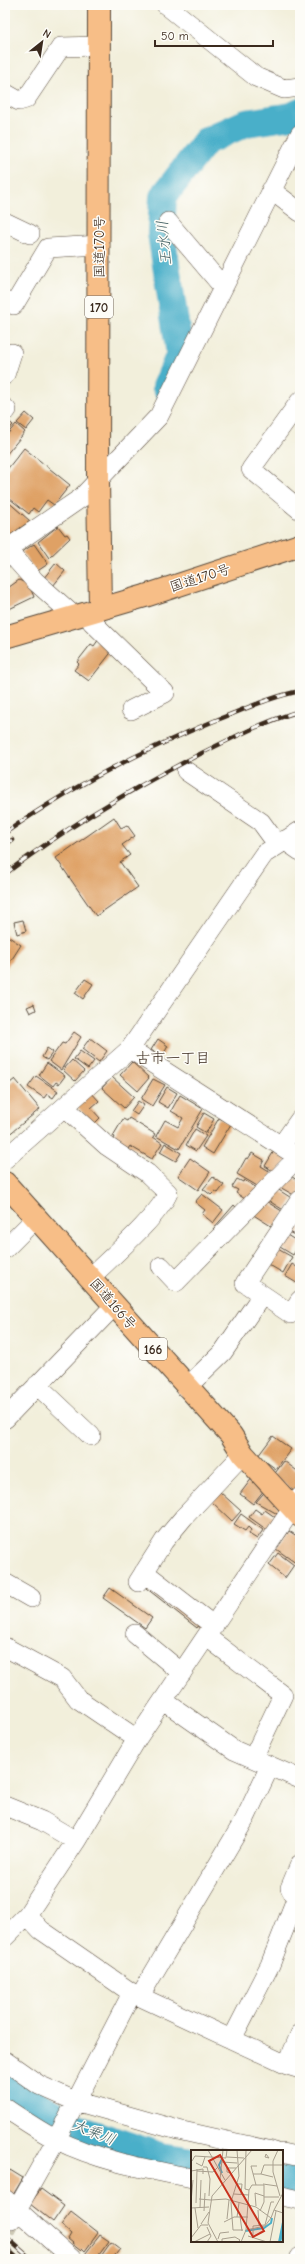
<svg xmlns="http://www.w3.org/2000/svg" width="305" height="2264" font-family="'Comic Neue','Klee One',sans-serif">
<rect width="100%" height="100%" fill="#fdfcf7"/>
<filter id="ink" filterUnits="userSpaceOnUse"><feTurbulence type="fractalNoise" baseFrequency=".025" numOctaves="2"/><feDisplacementMap in="SourceGraphic" scale="8" xChannelSelector="R" yChannelSelector="G"/><feConvolveMatrix kernelMatrix="1 2 1 2 8 2 1 2 1" color-interpolation-filters="sRGB"/></filter>
<filter id="wash" filterUnits="userSpaceOnUse"><feTurbulence type="fractalNoise" baseFrequency=".012" numOctaves="4" result="noise"/><feDisplacementMap in="SourceGraphic" scale="16" xChannelSelector="R" yChannelSelector="G"/><feGaussianBlur stdDeviation="0.9" result="paint"/><feColorMatrix in="noise" values="0 0 0 0 0 0 0 0 0 0 0 0 0 0 0 0 0 1.4 0 .05"/><feComposite in="paint" operator="in"/></filter>
<g filter="url(#wash)">
<rect width="100%" height="100%" fill="#f2efdb"/>
<g fill="none" stroke-linecap="round" stroke-linejoin="round">
<path stroke="#49afc9" stroke-width="28" d="M166,387L180,354L161,233L163,197L206,141L246,123L292,116L300,112
M5,2084L29,2100L85,2131L160,2156L192,2161
M282,2178L300,2182"/>
</g>
<g id="blocks">
<path fill="#dfa165" d="M26,413L34,420L26,430L17,423Z
M5,418L13,425L5,434Z
M16,424L25,432L5,456V437Z
M24,448L70,485L54,505L47,500L38,512L33,508L29,514L5,495V472Z
M5,499L30,521L9,536L5,533Z
M58,526L65,535L67,534L70,538L49,558L38,542Z
M34,544L48,564L36,572L22,552Z
M56,563L65,571L53,586L43,579Z
M19,580L29,585L34,597L5,611V590Z
M99,639L113,650L89,681L74,670L79,664L77,662L91,644L94,646Z
M114,817L121,828L127,825L135,836L122,845L130,855L120,862L138,887L96,916L56,858Z
M23,920L26,931L17,934L14,922Z
M6,935L21,945L5,970V937Z
M85,979L93,984L83,999L75,993Z
M34,1004L36,1010L30,1013L27,1007Z
M74,1032L81,1037L61,1070L49,1061L62,1043L65,1044Z
M90,1038L107,1051L99,1062L82,1049Z
M158,1039L168,1046L162,1057L151,1050Z
M47,1048L53,1052L47,1060L42,1057Z
M80,1051L94,1061L88,1069L74,1059Z
M72,1060L84,1071L75,1081L63,1070Z
M132,1062L149,1078L138,1091L120,1075Z
M47,1063L65,1076L59,1084L56,1082L53,1086L39,1075Z
M36,1076L58,1091L53,1098L47,1094L44,1098L28,1087Z
M112,1077L134,1097L124,1108L102,1088Z
M15,1079L40,1109L7,1136L5,1087Z
M153,1079L165,1085L152,1106L141,1099Z
M167,1087L177,1093L168,1108L158,1102Z
M90,1091L99,1101L91,1108L100,1118L93,1125L75,1104Z
M180,1095L203,1109L179,1149L156,1136L165,1120L178,1127L183,1118L171,1111Z
M138,1101L144,1105L137,1115L131,1111Z
M204,1113L214,1119L206,1133L196,1127Z
M129,1118L155,1134L153,1137L162,1143L152,1159L130,1146L128,1149L113,1141L115,1137L113,1136L123,1119L127,1121Z
M219,1118L231,1124L213,1154L202,1147Z
M195,1129L206,1136L196,1151L186,1145Z
M165,1143L181,1153L176,1161L160,1152Z
M274,1151L287,1159L278,1174L265,1166Z
M252,1153L264,1160L261,1166L274,1174L264,1190L237,1174L246,1158L248,1159Z
M190,1158L210,1172L198,1190L178,1176Z
M286,1173L300,1182L299,1198L278,1186Z
M213,1177L224,1185L218,1193L215,1191L211,1195L203,1189Z
M237,1179L243,1182L244,1180L260,1190L251,1203L236,1193L238,1190L232,1187Z
M274,1187L293,1199L285,1211L266,1199Z
M202,1194L223,1210L213,1223L202,1214L205,1210L195,1202Z
M264,1200L285,1213L276,1227L272,1225L271,1226L252,1214Z
M234,1205L241,1213L221,1235L213,1229Z
M292,1218L300,1222V1230L296,1236L285,1230Z
M282,1232L300,1243L293,1255L275,1244Z
M276,1248L292,1257L283,1273L266,1263Z
M292,1264L300,1269V1285L285,1276Z
M273,1436L291,1449L276,1469L258,1456Z
M284,1461L300,1473V1483L294,1491L273,1476Z
M255,1474L268,1485L253,1504L240,1494Z
M270,1486L281,1516L256,1502Z
M220,1492L241,1511L232,1521L211,1501Z
M255,1509L262,1514L265,1510L279,1520L270,1532L249,1517Z
M241,1514L263,1530L257,1539L249,1534L251,1530L248,1527L245,1531L234,1524Z
M289,1531L300,1538V1566L276,1549Z
M278,1553L294,1565L285,1578L269,1565Z
M152,1581L203,1620L197,1628L146,1588Z
M110,1588L152,1618L145,1628L103,1598Z
M10,2170L23,2178L13,2195L5,2191V2178Z
M41,2189L64,2206L53,2222L30,2204Z
M71,2212L98,2233L85,2251L83,2249L81,2251L72,2244L73,2243L68,2239L71,2234L61,2225Z
M100,2235L109,2241L96,2259H84L82,2258Z
M111,2242L120,2249L112,2259H99Z"/>
</g>
</g>
<g filter="url(#ink)">
<use href="#blocks" fill-opacity="0" stroke="#56483a" stroke-width="1"/>
<g fill="none" stroke-linecap="round" stroke-linejoin="round">
<path stroke="#cdc8b5" stroke-width="19" stroke-dasharray="19 10" stroke-linecap="butt" d="M5,2231L11,2220"/>
<defs>
<path id="minor" d="M166,5L256,77L284,89L300,87
M5,93L19,101L26,99L61,47L99,46
M271,190L300,212
M5,222L30,234
M168,222L223,287
M5,301L14,305L48,248L100,245
M5,375L12,353
M300,401L251,469L300,510
M5,408L7,410
M5,547L35,581L74,616
M7,549L81,498L159,416L300,134
M89,611L92,622L165,693L131,710
M186,771L261,822L277,844
M284,840L300,851
M130,1049L300,1158
M64,1107L107,1146L147,1173L168,1193C158,1217 110,1258 90,1278
M281,1146L300,1119
M5,1159L130,1049L264,854L300,831
M300,1200L245,1283L291,1314L300,1300
M5,1249L36,1218
M161,1266L176,1282L298,1157
M37,1385L91,1436
M186,1388L223,1352L262,1295
M5,1419L114,1306
M144,1572L214,1626
M138,1582L164,1541L184,1517L243,1454
M5,1583L31,1598
M135,1634L182,1673
M207,1637L283,1695L253,1758
M5,1647L62,1678L78,1699L137,1739
M164,1701L234,1750L300,1779
M5,1806L42,1821L76,1841
M27,1915L41,1930L132,1993
M5,1937L27,1915L76,1841L137,1739L300,1497
M140,1996L245,1819L270,1766
M232,2039L270,1965L296,1899L290,1888L300,1864
M5,2061L39,2085L75,2101L178,2130L272,2151
M287,2065L300,2034
M5,2108C22,2119 39,2131 57,2140C99,2161 147,2169 192,2178
M282,2153L300,2157
M282,2196L300,2200
M5,2199L72,2259
M11,2220L56,2140L132,1993L287,2065L300,2069
M299,2259L300,2257"/>
<path id="highway" d="M99,5L98,480L100,608
M5,637L145,596L300,545
M5,1183L231,1435L243,1454L300,1516"/>
</defs>
<use href="#minor" stroke="#56483a" stroke-width="20"/>
<use href="#highway" stroke="#56483a" stroke-width="24"/>
<use href="#minor" stroke="#fff" stroke-width="19"/>
<use href="#highway" stroke="#f7be87" stroke-width="22"/>
<defs>
<path id="rail" d="M5,833C70,787 141,751 214,721C243,710 270,697 300,691
M5,845L12,840
M5,874C66,827 133,788 202,753C234,737 266,721 300,711
M5,2236L31,2259
M5,2247L18,2259"/>
</defs>
<use href="#rail" stroke="#3b2a1e" stroke-width="4.5"/>
<use href="#rail" stroke="#fdfcf7" stroke-width="3" stroke-dasharray="9" stroke-linecap="butt"/>
</g>
</g>
<g text-anchor="middle" dominant-baseline="central" stroke-width="3" stroke-linejoin="round" paint-order="stroke">
<g fill="#fdfcf7" stroke="#75695f" stroke-width="1">
<rect x="85" y="296" width="28" height="22" rx="3"/>
<rect x="139" y="1338" width="28" height="22" rx="3"/>
</g>
<g font-size="13" font-weight="bold" fill="#3b2a1e">
<text x="99" y="307">170</text>
<text x="153" y="1349">166</text>
</g>
<g font-size="14" fill="#3b2a1e" stroke="#fdfcf7">
<text transform="translate(99 247) rotate(-90)">国道170号</text>
<text transform="translate(200 578) rotate(-18)">国道170号</text>
<text transform="translate(113 1304) rotate(49)">国道166号</text>
</g>
<g font-size="15" font-style="italic" fill="#415f62" stroke="#fdfcf7">
<text transform="translate(164 243) rotate(-95)">王水川</text>
<text transform="translate(94 2132) rotate(22)">大乗川</text>
</g>
<g font-size="15" fill="#3b2a1e" stroke="#fdfcf7">
<text x="173" y="1058">古市一丁目</text>
</g>
</g>
<g transform="translate(191 2150)">
<rect width="92" height="92" fill="#f2efdb"/>
<path d="M92,67V92L91,89L90,92H87Z" fill="#49afc9"/>
<path fill="none" stroke="#49afc9" stroke-width="2" d="M31,9L28,15L31,23M54,81L73,78L80,73L81,68"/>
<path fill="none" stroke="#a9a08f" stroke-width="1" d="M17,0L34,30M46,0L48,26L40,52L41,67L42,80H52M55,0L54,39L58,40M87,0L82,11V22L89,46M75,4L78,8L74,7L75,4M36,7L53,8M1,11L4,6L35,8L36,0M31,12L46,13M5,13L11,16L14,7M12,17H16L19,29L18,46M0,21L12,19V24M6,21L22,22L27,17M40,23L36,22V18H45M62,24H70L73,15H92M70,24L82,27M29,29L32,0M45,34H51L50,44M72,34L86,36M65,35L60,16H66M43,44L58,45M73,47H88M8,49L20,50M20,50L35,49L65,57L80,68L83,60L92,63M0,52L2,30M5,53L6,19M65,56L64,43L73,46M0,58L18,57M4,58L7,78M9,58L10,30M67,60L68,75M83,60L92,43M13,61L14,43M49,66L51,81M46,67L48,53M36,69L38,50M33,72L43,67H57M10,74L18,62M74,75L80,52H83M16,77L20,86L16,92M55,80L58,40L61,35H73V52L69,61M57,86L76,92M62,86V76L74,75M0,88L10,75H17M27,89L29,83L38,82M3,92L19,84M27,92L17,73L21,46L61,0M31,92V89L44,87L49,90L47,92M50,92L55,80L74,76L80,68M79,92L85,61"/>
<path fill="#c8321e" fill-opacity="0.15" stroke="#c8321e" stroke-width="2" d="M29,5L73,81L62,87L18,11Z"/>
<rect width="92" height="92" fill="none" stroke="#3b2a1e" stroke-width="2"/>
</g>
<rect width="305" height="2264" fill="none" stroke="#fdfcf7" stroke-width="20"/>
<g transform="translate(42 42) rotate(30)" stroke="#fdfcf7" stroke-width="3" paint-order="stroke">
<path d="M0-3L7 15L0 10L-7 15Z" fill="#3b2a1e"/>
<text y="-6" font-size="11" font-weight="bold" text-anchor="middle" fill="#3b2a1e">N</text>
</g>
<path d="M155 40v6h118v-6" fill="none" stroke="#3b2a1e" stroke-width="2"/>
<text x="161" y="40" font-size="12" fill="#3b2a1e" stroke="#fdfcf7" stroke-width="3" paint-order="stroke">50 m</text>
</svg>
